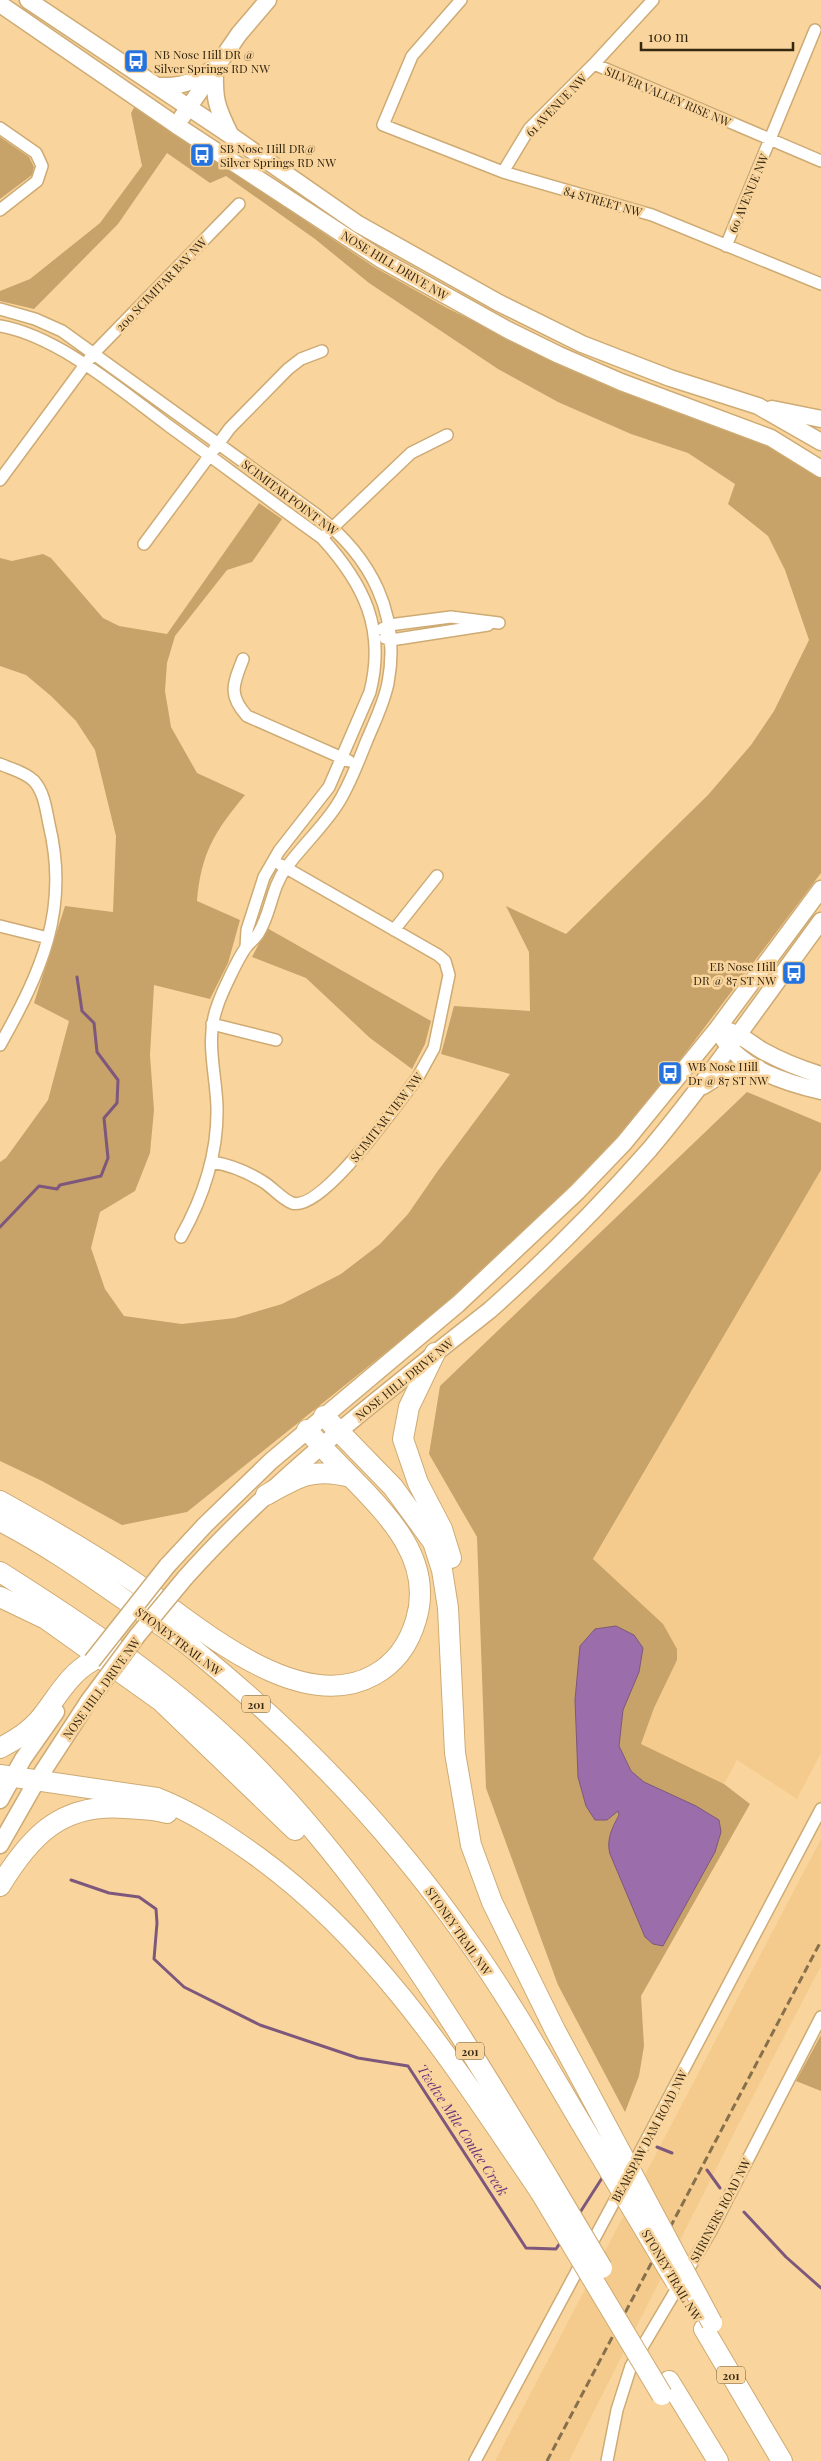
<svg xmlns="http://www.w3.org/2000/svg" width="821" height="2461" font-family="'Playfair Display',serif">
<rect width="100%" height="100%" fill="#f9d59d"/>
<path fill="#f4cb8c" d="M821,1170V1753L797,1799L737,1760L724,1784L641,1744L654,1708L677,1660L593,1560Z
M821,1839V1966L732,2137L569,2461H495Z"/>
<path fill="#c7a269" d="M135,106L374,267L447,308L583,375L762,443L821,477V873L686,1052L621,1136L567,1192L466,1288L187,1512L122,1525L42,1481L0,1461V1162L6,1158L48,1100L69,1021L34,1003L65,906L113,912L116,836L95,750L76,721L51,696L26,675L0,666V558L12,561L43,554L51,558L103,618L119,626L167,634L259,503L282,519L252,562L227,570L175,636L167,663L165,691L171,727L197,773L245,795C215,831 201,853 197,901L240,920L228,963L210,999L154,985L150,1055L154,1110L150,1153L135,1191L100,1212L91,1248L105,1289L124,1316L182,1324L235,1318L282,1304L341,1274L380,1244L408,1214L437,1172L510,1074L441,1054L454,1006L530,1011L529,952L506,906L566,934L708,795L751,745L774,711L809,640L785,570L768,536L728,504L735,484L688,453L631,434L558,402L498,369L369,283L315,239L226,176L210,183L167,153L118,224L34,309L0,301V291L30,279L100,223L142,166L131,113Z
M0,137L29,157L34,167L32,175L0,199Z
M267,928L431,1021L425,1044L412,1069L370,1038L306,978L252,957Z
M747,1092L821,1123V1170L593,1559L663,1624L677,1649V1660L654,1708L641,1744L724,1784L750,1804L641,1996L644,2046L639,2076L625,2112L558,1985L486,1788L477,1537L429,1454L440,1386Z
M821,2035V2091L796,2081Z"/>
<path fill="#9b6daa" stroke="#7d587c" d="M616,1626L634,1635L643,1648L639,1672L623,1710L619,1746L631,1771L644,1782L696,1806L719,1820L721,1832L715,1852L663,1946L653,1944L645,1937L610,1854C606,1840 612,1828 619,1815L618,1811L607,1820H595L586,1806L578,1777L575,1700L580,1646L595,1629Z"/>
<g fill="none" stroke-linecap="round" stroke-linejoin="round">
<path stroke="#7d587c" stroke-width="3" d="M0,1227L39,1186L57,1189L60,1185L101,1176L108,1158L104,1118L117,1103L118,1080L97,1052L94,1023L82,1011L77,977
M71,1880L109,1893L139,1897L156,1909L157,1923L154,1959L184,1987L260,2025L358,2058L408,2066L526,2248L556,2249L562,2240
M657,2147L672,2153
M707,2170L720,2188
M744,2212L786,2257L821,2288
M579,2214L604,2175"/>
<defs>
<path id="street" d="M461,0L412,56L383,125L503,172L652,215L821,284
M653,0L594,64L821,161
M0,128L36,153L42,166L37,181L0,210
M503,172L529,129L594,64
M726,246L815,30
M0,309L35,319L62,331L317,515C371,557 401,614 388,683C384,703 375,721 367,740C358,762 350,785 337,805C322,828 302,846 286,868C271,888 271,914 258,934C255,939 250,942 247,946C239,956 221,994 217,1007C205,1040 216,1073 217,1107C218,1153 204,1196 181,1237
M0,326C58,336 122,391 169,426C220,463 270,501 322,538C364,584 386,629 370,692L329,787L279,851L264,877L247,930L246,947
M0,480L93,354L239,204
M327,533L411,453L447,435
M144,544L230,428L288,369L301,359L322,351
M382,629L389,625L451,617L499,623
M385,638L391,640L488,625
M243,659C234,683 227,694 247,716L349,761
M0,764C11,769 25,772 34,781C44,792 46,809 49,824C70,910 41,972 0,1045
M0,926L48,938
M394,930L437,876
M212,1024L276,1040
M212,1162C231,1165 248,1172 265,1183C274,1189 282,1199 292,1203C322,1213 399,1101 418,1077L434,1048L449,975L445,961L438,955L281,865
M629,2173L821,1809
M475,2461L622,2187
M607,2461L617,2410L631,2366L711,2231L821,2017"/>
<path id="secondary" d="M28,0L230,135L358,224L499,303L582,344L670,378L758,406L821,442
M0,4L176,125L382,260L508,330L559,355L621,382L771,438L821,469
M215,67C214,99 216,106 230,134
M157,86C182,87 190,83 211,70
M182,117L239,34L268,0
M772,409L821,419
M729,1031C742,1035 751,1044 763,1051C781,1061 801,1069 821,1075
M722,1037C741,1069 787,1083 821,1091
M703,1086C723,1073 733,1068 758,1068
M167,1566L205,1525L271,1461L458,1304L577,1192L624,1143L717,1029L821,889
M185,1578C275,1477 384,1394 490,1310C546,1260 600,1206 650,1149C710,1077 765,997 821,921
M0,1800L23,1759L56,1712
M0,1845L36,1782L88,1702"/>
<path id="highway" d="M435,1353L409,1407L403,1439L418,1483L442,1529L451,1558
M324,1416L393,1487L433,1542L442,1570L448,1608L455,1753L471,1845L492,1902L555,2030L589,2093
M266,1495C298,1477 313,1467 351,1477
M0,1501C45,1526 90,1552 133,1581C194,1622 297,1718 374,1675C396,1663 409,1644 416,1620C434,1561 389,1516 351,1477C336,1462 321,1446 307,1430
M0,1521C47,1545 89,1575 132,1605C154,1621 177,1635 197,1652C299,1735 391,1831 466,1938C507,1995 542,2057 578,2118
M0,1572C82,1624 163,1678 234,1745C363,1868 457,2029 549,2179
M0,1597L46,1619L161,1701L295,1830
M0,1748C14,1741 27,1733 38,1721C56,1700 67,1675 92,1661
M0,1775L157,1798C193,1812 226,1834 258,1857C379,1945 458,2071 541,2193
M0,1886C31,1835 62,1803 125,1808C139,1809 154,1809 167,1813
M704,2329L782,2461
M669,2381L718,2461"/>
</defs>
<use href="#street" stroke="#ceab74" stroke-width="14"/>
<use href="#secondary" stroke="#ceab74" stroke-width="19"/>
<use href="#highway" stroke="#ceab74" stroke-width="22"/>
<use href="#street" stroke="#fff" stroke-width="11"/>
<use href="#secondary" stroke="#fff" stroke-width="16"/>
<use href="#highway" stroke="#fff" stroke-width="20"/>
<path stroke="#87704b" stroke-width="3" stroke-dasharray="8 4" stroke-linecap="butt" d="M547,2461L821,1941"/>
<defs>
<path id="secondary-bridge" d="M92,1661L167,1566
M88,1702L137,1636L185,1578"/>
<path id="highway-bridge" d="M589,2093L712,2323
M578,2118L676,2282
M549,2179L602,2268
M541,2193L662,2395"/>
</defs>
<use href="#secondary-bridge" stroke="#ceab74" stroke-width="19" stroke-linecap="butt"/>
<use href="#highway-bridge" stroke="#ceab74" stroke-width="22" stroke-linecap="butt"/>
<use href="#secondary-bridge" stroke="#fff" stroke-width="16"/>
<use href="#highway-bridge" stroke="#fff" stroke-width="20"/>
</g>
<defs>
<symbol id="bus-square" viewBox="-11 -11 22 22"><rect x="-9" y="-9" width="18" height="18" rx="4" fill="#2573de" stroke="#f9d59d"/><path d="M-5-6H5V4H4V6H2V4H-2V6H-4V4H-5ZM-3.5-4V0h7V-4ZM-3.5 1.2v1.5H-2V1.2ZM2 1.2v1.5H3.5V1.2Z" fill="#fff"/></symbol>
</defs>
<g fill-rule="evenodd">
<use href="#bus-square" x="122" y="47" width="28" height="28"/>
<use href="#bus-square" x="188" y="141" width="28" height="28"/>
<use href="#bus-square" x="780" y="959" width="28" height="28"/>
<use href="#bus-square" x="656" y="1059" width="28" height="28"/>
</g>
<g text-anchor="middle" dominant-baseline="central" stroke-width="5" stroke-linejoin="round" paint-order="stroke">
<g fill="#f9d59d" stroke="#705c3b" stroke-width="1">
<rect x="242" y="1695.5" width="28" height="17" rx="4"/>
<rect x="456" y="2042.5" width="28" height="17" rx="4"/>
<rect x="717" y="2366.5" width="28" height="17" rx="4"/>
</g>
<g font-size="11" font-weight="bold" fill="#362811">
<text x="256" y="1704">201</text>
<text x="470" y="2051">201</text>
<text x="731" y="2375">201</text>
</g>
<g font-size="12" fill="#362811" stroke="#f9d59d" text-anchor="start">
<text x="154" y="54">NB Nose Hill DR @<tspan x="154" dy="14">Silver Springs RD NW</tspan></text>
<text x="220" y="148">SB Nose Hill DR@<tspan x="220" dy="14">Silver Springs RD NW</tspan></text>
<text x="776" y="966" text-anchor="end">EB Nose Hill<tspan x="776" dy="14">DR @ 87 ST NW</tspan></text>
<text x="688" y="1066">WB Nose Hill<tspan x="688" dy="14">Dr @ 87 ST NW</tspan></text>
</g>
<g font-size="12" fill="#362811" stroke="#f9d59d">
<text transform="translate(668 96) rotate(23)">SILVER VALLEY RISE NW</text>
<text transform="translate(556 105) rotate(-46)">61 AVENUE NW</text>
<text transform="translate(748 193) rotate(-67)">60 AVENUE NW</text>
<text transform="translate(603 201) rotate(16)">84 STREET NW</text>
<text transform="translate(395 265) rotate(31)">NOSE HILL DRIVE NW</text>
<text transform="translate(161 284) rotate(-46)">200 SCIMITAR BAY NW</text>
<text transform="translate(290 497) rotate(37)">SCIMITAR POINT NW</text>
<text transform="translate(386 1117) rotate(-52)">SCIMITAR VIEW NW</text>
<text transform="translate(404 1379) rotate(-39)">NOSE HILL DRIVE NW</text>
<text transform="translate(179 1641) rotate(37)">STONEY TRAIL NW</text>
<text transform="translate(101 1688) rotate(-54)">NOSE HILL DRIVE NW</text>
<text transform="translate(459 1931) rotate(55)">STONEY TRAIL NW</text>
<text transform="translate(649 2136) rotate(-62)">BEARSPAW DAM ROAD NW</text>
<text transform="translate(720 2210) rotate(-62)">SHRINERS ROAD NW</text>
<text transform="translate(672 2275) rotate(59)">STONEY TRAIL NW</text>
</g>
<g font-size="14" font-style="italic" fill="#6a2f7b" stroke="#f9d59d">
<text transform="translate(463 2130) rotate(57)">Twelve Mile Coulee Creek</text>
</g>
</g>
<path d="M641 42v8h152v-8" fill="none" stroke="#362811" stroke-width="2.5"/>
<text x="648" y="42" font-size="15" fill="#362811" stroke="#f9d59d" stroke-width="4" paint-order="stroke">100 m</text>
</svg>
